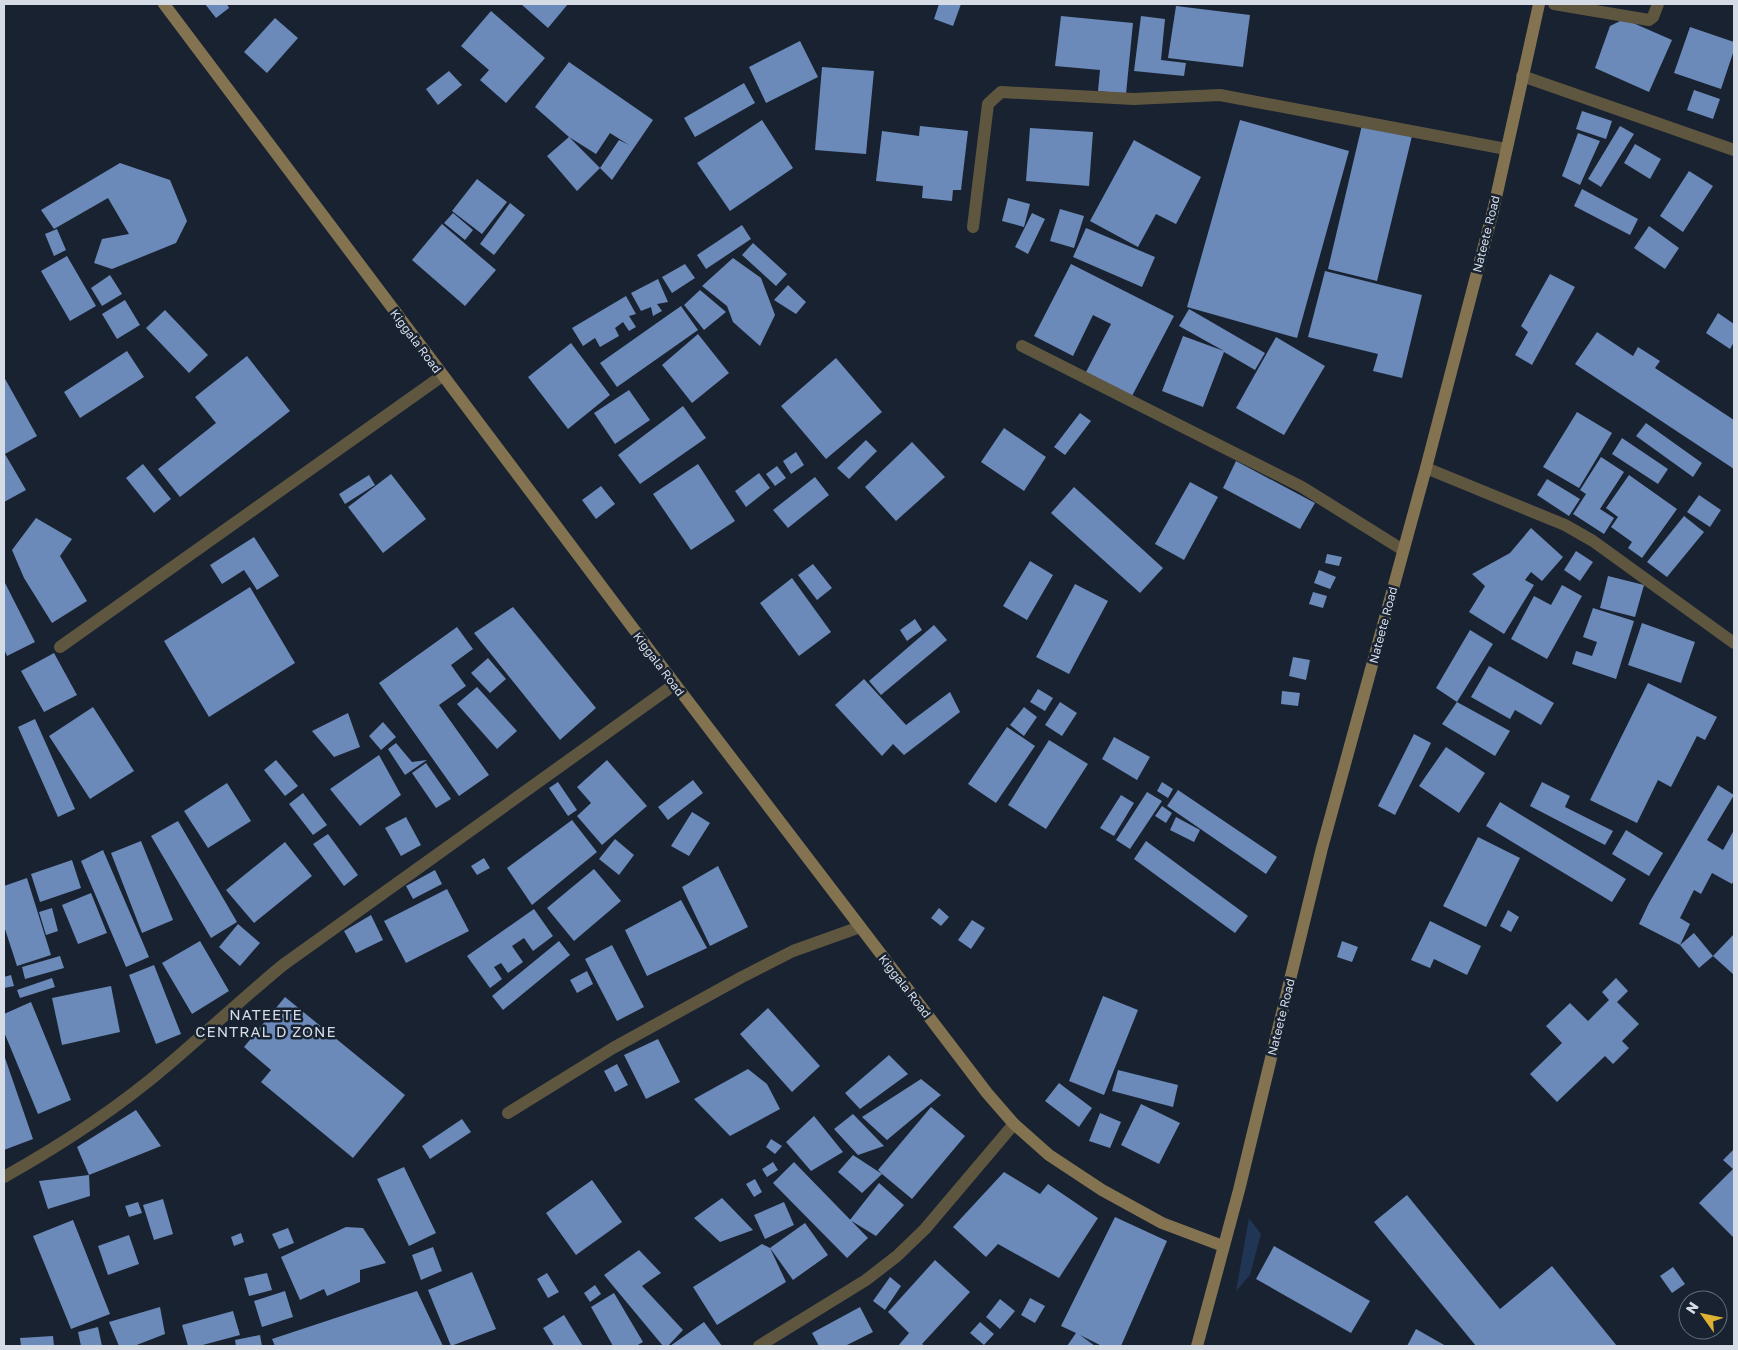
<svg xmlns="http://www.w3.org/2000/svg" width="1738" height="1350" font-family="'Golos Text',sans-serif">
<rect width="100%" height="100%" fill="#182231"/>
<path fill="#213554" d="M1249,1218L1261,1234L1250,1275L1236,1291Z"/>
<path fill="#6b8ab9" d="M205,4H227L229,8L216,18Z
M521,4H568L548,28Z
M939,4H961L953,26L934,19Z
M1176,6L1250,15L1243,67L1168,58Z
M491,11L545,58L506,103L480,80L489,70L461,46Z
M1061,16L1133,23L1126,94L1098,91L1100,70L1055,66Z
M1141,16L1165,19L1161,60L1186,63L1184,76L1134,71Z
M275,18L298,38L267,73L244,52Z
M1624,19L1672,40L1649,92L1595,68L1610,26Z
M1690,27L1734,42V50L1721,89L1674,73Z
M800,41L818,77L766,103L749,67Z
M569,62L653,120L612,180L600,168L619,140L629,145L610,133L596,154L569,137L535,107Z
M822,67L874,71L866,154L815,150Z
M449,71L462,85L438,105L426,89Z
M744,83L755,103L695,137L684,118Z
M1694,90L1720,99L1713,119L1687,110Z
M1582,111L1612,121L1606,139L1576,129Z
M762,120L793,168L730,211L697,163Z
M1240,120L1349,151L1297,338L1187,307Z
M1362,125L1412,136L1377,281L1328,269Z
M920,126L968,131L961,190H953L952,201L922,198L923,186L876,181L882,131L919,136Z
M1620,126L1634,134L1601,187L1588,179Z
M1030,128L1093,132L1089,186L1026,181Z
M1578,133L1600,141L1580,185L1562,176Z
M569,137L600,168L577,191L547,156Z
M1134,140L1201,177L1176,224L1156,214L1138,247L1090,221Z
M1635,144L1661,159L1650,179L1624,163Z
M120,163L170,180L187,221L176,243L112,269L94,263L102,239L129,234L108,198L54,229L41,210Z
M1689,171L1713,186L1683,232L1660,216Z
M477,179L507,202L482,234L452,211Z
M1582,189L1638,219L1630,235L1574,206Z
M1008,198L1030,204L1024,227L1002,221Z
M510,203L525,215L494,255L480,244Z
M1060,209L1084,216L1074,248L1050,241Z
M453,213L473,230L465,240L444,223Z
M1032,213L1045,219L1028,254L1015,247Z
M442,224L496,270L465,306L412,260Z
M742,225L751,239L706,269L697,255Z
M1649,226L1679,248L1665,269L1634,248Z
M1086,228L1155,257L1142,287L1073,257Z
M57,229L66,250L54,256L45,234Z
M753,243L787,274L776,286L742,255Z
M67,256L96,306L70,321L41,271Z
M733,258L761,278L775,315L760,346L733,322L727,306L702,286Z
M685,264L695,278L672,293L662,277Z
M1071,264L1174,316L1132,396L1086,372L1111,324L1093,315L1073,356L1034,336Z
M1325,271L1422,295L1402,378L1373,371L1378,354L1308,337Z
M1550,274L1575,287L1532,365L1515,355L1528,332L1521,326Z
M110,275L122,294L102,306L91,288Z
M658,279L668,302L657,304L662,311L653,316L651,307L641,311L631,293Z
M788,285L806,302L796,314L774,300Z
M700,290L726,312L704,330L684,305Z
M626,296L636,314L629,316L636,327L629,331L623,322L615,328L619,336L600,347L595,338L583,346L572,328Z
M125,300L140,325L117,339L102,314Z
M681,306L698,330L617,387L600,363Z
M1189,309L1265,353L1255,370L1224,352L1203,407L1162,391L1183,336L1224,351L1179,326Z
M165,310L208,355L189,373L146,328Z
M1718,313L1734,324V342L1730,349L1706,333Z
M1597,332L1633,356L1638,347L1660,361L1655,368L1734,420V469L1575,364Z
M698,334L729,373L692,403L662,365Z
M1276,337L1325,366L1284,435L1236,408Z
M571,343L610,395L568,429L528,377Z
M127,351L144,377L80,418L64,392Z
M247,356L290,411L180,497L158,469L216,423L195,397Z
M836,358L882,412L826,459L781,406Z
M4,377L37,436L5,454L26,490L4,502Z
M629,390L650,420L615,444L594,413Z
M683,406L706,438L640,484L618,455Z
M1577,412L1612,433L1579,488L1543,467Z
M1080,413L1091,421L1065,455L1054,447Z
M1646,423L1702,463L1693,477L1636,436Z
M1004,428L1046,457L1024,491L981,462Z
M1622,438L1668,469L1658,484L1612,454Z
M866,440L877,451L849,479L837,468Z
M912,442L945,477L896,521L865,487Z
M796,452L804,465L791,474L783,461Z
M1601,457L1624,472L1600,509L1614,518L1604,534L1573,514L1586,494L1580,490Z
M1236,461L1315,503L1300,529L1223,488Z
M143,464L171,499L154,513L126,478Z
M698,464L735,521L691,550L653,494Z
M777,466L786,478L775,486L766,474Z
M759,473L770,488L746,507L735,491Z
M391,474L426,519L383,553L348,507Z
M369,475L375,485L345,504L339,494Z
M1629,475L1677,509L1642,558L1628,548L1632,542L1611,527L1618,517L1606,508Z
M815,477L829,495L788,528L773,510Z
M1547,479L1580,499L1569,516L1537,495Z
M1190,482L1218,497L1184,560L1155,544Z
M601,486L615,504L596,519L582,500Z
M1074,487L1163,568L1140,593L1051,513Z
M1699,495L1721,510L1710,527L1687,512Z
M1684,516L1704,532L1667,577L1647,562Z
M36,518L72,539L60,556L87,601L52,623L24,578L12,550Z
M1531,528L1563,557L1542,581L1531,572L1525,580L1534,585L1504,634L1469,612L1485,586L1472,574L1510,553Z
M254,537L279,576L257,590L244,570L222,584L210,565Z
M1576,551L1593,562L1580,581L1564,570Z
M1327,554L1342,557L1339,566L1325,563Z
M1030,561L1053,575L1027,620L1003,606Z
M813,564L832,588L817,600L798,575Z
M1319,570L1336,577L1330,589L1314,583Z
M1608,576L1644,585L1635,617L1600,608Z
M792,578L831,632L799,656L760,603Z
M4,581L35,642L7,656L4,649Z
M1075,584L1108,601L1069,674L1036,657Z
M1562,585L1582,596L1547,659L1511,639L1534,596L1551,605Z
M250,587L295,663L209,717L164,641Z
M1313,592L1327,596L1323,608L1309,604Z
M513,607L596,708L560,740L474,633Z
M1593,608L1634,621L1616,679L1572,664L1576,651L1592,656L1597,642L1583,637Z
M915,619L922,630L907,641L900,630Z
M1642,623L1695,642L1681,683L1628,665Z
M934,625L947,640L881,695L869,681Z
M457,627L473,649L451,665L466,686L439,705L489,775L459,796L379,683Z
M1470,630L1493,644L1457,702L1436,688Z
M54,653L77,695L44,712L21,671Z
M1293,657L1310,660L1306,680L1289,676Z
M488,658L506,679L490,693L471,673Z
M1489,666L1554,703L1541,725L1515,710L1510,719L1471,697Z
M864,679L906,725L950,692L960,712L904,755L893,744L882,756L835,705Z
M1648,683L1717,717L1705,740L1697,736L1671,787L1658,780L1637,823L1590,800Z
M477,687L517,731L497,749L457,704Z
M1038,689L1053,698L1045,711L1030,702Z
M1282,691L1300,693L1298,706L1281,704Z
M1060,702L1077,713L1062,736L1045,725Z
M1457,702L1510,731L1495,756L1442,724Z
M93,707L134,771L90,799L49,736Z
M1024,707L1037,717L1024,736L1010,725Z
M348,713L360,747L334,757L312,731Z
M35,719L75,809L58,817L18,727Z
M383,722L396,737L381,750L369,736Z
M1007,727L1035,746L996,803L968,784Z
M1414,734L1431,743L1395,815L1378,806Z
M1114,737L1150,757L1137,780L1102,759Z
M1049,740L1088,764L1046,829L1008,805Z
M396,743L412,762L427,760L405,775L388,749Z
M1446,747L1485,773L1459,813L1419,786Z
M379,755L401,795L360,826L330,789Z
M276,760L298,786L285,796L264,770Z
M607,760L647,806L602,845L577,816L591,803L577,787Z
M426,763L451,799L436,808L412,773Z
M693,780L703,793L668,820L658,807Z
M558,782L577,810L568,816L549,788Z
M1162,782L1173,789L1168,798L1157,791Z
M1542,782L1570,796L1565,807L1613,831L1605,845L1530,806Z
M227,783L251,821L208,848L184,811Z
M1718,785L1734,795L1707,840L1723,850L1734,830V880L1732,884L1712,873L1701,894L1694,890L1680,918L1690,924L1680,945L1639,924L1649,903Z
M1178,790L1277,857L1266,874L1167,806Z
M1147,792L1162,801L1130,849L1116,840Z
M303,793L327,825L313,835L289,804Z
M1121,795L1134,803L1114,836L1100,828Z
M1500,802L1626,879L1612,902L1486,826Z
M1162,806L1172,813L1166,823L1155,816Z
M692,812L710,823L689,856L671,846Z
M406,817L421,845L401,856L385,828Z
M1176,817L1200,830L1194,842L1170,830Z
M572,820L597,852L532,905L507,868Z
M178,821L237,922L211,938L151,836Z
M1626,830L1663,853L1649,876L1612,854Z
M328,834L358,875L344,886L313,844Z
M1478,837L1520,858L1486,927L1443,906Z
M615,839L634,855L619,875L599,859Z
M141,841L173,920L142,933L111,853Z
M1146,841L1248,916L1235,933L1134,859Z
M285,842L312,876L254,923L226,890Z
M103,850L149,957L126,967L81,861Z
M484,858L490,868L477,875L471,866Z
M72,860L81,888L40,902L31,874Z
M718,866L748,927L710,946L682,887Z
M594,869L621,901L574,941L547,908Z
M435,870L442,884L413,899L406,886Z
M27,878L51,955L17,966L4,926V886Z
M447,889L469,931L406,963L384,921Z
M91,893L107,933L78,944L62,905Z
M681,900L707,948L647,976L625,930Z
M52,908L58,931L46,935L39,912Z
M939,908L949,917L941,926L931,918Z
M534,909L553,936L533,951L524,938L512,946L523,962L508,973L501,963L494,967L502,979L490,988L467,956Z
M1508,910L1519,917L1511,932L1500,926Z
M371,915L383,940L356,953L344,931Z
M972,920L985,928L971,949L958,940Z
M1430,921L1481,946L1467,975L1434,959L1430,968L1411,960Z
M238,924L260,943L240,966L219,947Z
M1694,933L1713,956L1699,968L1680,945Z
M1734,934V975L1713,956Z
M200,941L229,991L192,1014L162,963Z
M559,941L570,955L503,1010L492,996Z
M1342,941L1358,947L1352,962L1337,957Z
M612,945L644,1007L617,1021L585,959Z
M60,956L64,968L25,979L22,967Z
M154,965L181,1034L156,1044L129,975Z
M587,971L593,984L577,993L570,980Z
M11,975L14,986L4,988V977Z
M52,978L55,987L20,998L17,990Z
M1616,978L1628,991L1617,1002L1639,1024L1622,1041L1629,1048L1613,1064L1605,1056L1557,1102L1530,1074L1562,1043L1546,1026L1570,1003L1588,1021L1609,1000L1602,992Z
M111,986L120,1032L62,1045L52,998Z
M1103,996L1138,1010L1104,1095L1069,1081Z
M285,997L405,1095L353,1158L261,1082L271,1070L244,1047Z
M31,1002L71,1100L38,1114L4,1032V1014Z
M768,1008L820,1066L792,1092L740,1034Z
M658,1039L680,1082L646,1099L624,1055Z
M4,1055L33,1139L4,1150Z
M889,1055L908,1074L860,1109L845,1093Z
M617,1064L628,1085L615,1092L604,1071Z
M748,1069L767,1084L780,1109L730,1136L694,1099Z
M1118,1070L1178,1085L1173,1107L1112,1091Z
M921,1079L941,1095L887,1140L862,1117Z
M1059,1083L1092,1108L1079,1127L1045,1101Z
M1141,1104L1180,1123L1159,1164L1121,1145Z
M931,1107L965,1136L912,1199L882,1174L862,1193L838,1172L853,1155L882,1174L878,1170Z
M136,1110L161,1146L89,1175L90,1196L48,1209L39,1181L89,1175L77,1147Z
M1100,1113L1121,1122L1110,1148L1089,1141Z
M853,1114L884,1146L858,1155L834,1129Z
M814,1116L843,1152L811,1171L786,1142Z
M462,1119L471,1132L430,1159L422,1146Z
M771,1139L782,1146L775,1154L766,1147Z
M1734,1149V1238L1699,1203L1733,1169L1723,1160Z
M773,1162L778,1170L767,1177L762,1169Z
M794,1162L868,1238L847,1258L773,1183Z
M404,1167L436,1233L409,1246L377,1179Z
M1004,1172L1040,1194L1048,1184L1098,1218L1059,1278L998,1244L986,1257L953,1227Z
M755,1179L762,1192L754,1197L746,1184Z
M592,1180L622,1222L576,1255L546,1213Z
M879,1183L904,1205L876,1236L850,1220Z
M1407,1195L1500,1309L1552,1266L1617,1346H1476L1374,1222Z
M722,1198L753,1230L720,1242L694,1218Z
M163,1199L173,1234L154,1240L143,1205Z
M138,1202L142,1213L129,1217L125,1206Z
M784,1202L794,1225L765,1239L754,1215Z
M1115,1217L1167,1241L1121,1346H1102L1080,1335L1095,1346H1067L1076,1333L1061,1326Z
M73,1220L110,1314L71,1329L33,1236Z
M805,1223L828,1255L793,1280L770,1248L786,1282L717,1325L693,1287L762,1244L770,1248Z
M346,1227L363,1228L386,1263L360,1270V1282L327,1296L324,1289L300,1300L281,1257Z
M288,1228L294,1243L279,1249L272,1234Z
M241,1233L244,1242L234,1246L231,1237Z
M129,1235L139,1264L108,1275L98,1246Z
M1274,1246L1370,1301L1351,1333L1256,1279Z
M433,1247L442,1271L421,1280L412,1255Z
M639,1250L661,1273L642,1286L683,1330L668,1346H663L604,1275Z
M935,1260L970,1292L922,1344L925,1346H898L909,1333L888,1312Z
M1673,1267L1685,1284L1672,1293L1660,1276Z
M472,1272L496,1329L451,1346L428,1290Z
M267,1273L272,1290L249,1296L244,1278Z
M547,1273L559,1292L548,1298L537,1279Z
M890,1277L901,1286L885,1310L873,1301Z
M595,1285L601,1294L590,1302L584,1293Z
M285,1291L293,1317L262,1327L254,1301Z
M417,1291L443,1346H275L272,1339Z
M614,1293L643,1342L636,1346H613L591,1307Z
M1030,1298L1045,1306L1035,1323L1021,1315Z
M1000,1299L1015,1311L1000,1329L986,1317Z
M160,1307L165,1334L134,1346H119L109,1322Z
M860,1307L873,1332L845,1346H819L812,1333Z
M233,1311L240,1335L199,1346H188L182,1325Z
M564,1315L583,1346H554L543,1328Z
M704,1322L722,1346H670Z
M980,1322L994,1334L984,1345L970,1333Z
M98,1327L102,1346H81L78,1332Z
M1416,1329L1446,1346H1407Z
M260,1335L262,1346H236L235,1340Z
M53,1336L54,1346H21L20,1338Z"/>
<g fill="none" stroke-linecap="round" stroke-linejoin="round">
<path stroke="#5f5640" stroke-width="12" d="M1554,4L1649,20L1653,17L1658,4"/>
<path stroke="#5f5640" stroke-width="12" d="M1522,76L1734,150
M973,227L988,104L1001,92L1134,99L1220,95L1506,149
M1022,346L1302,487L1403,550
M1426,468L1565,525L1593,541L1734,643
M60,647L442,376
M508,1113L613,1048L742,977L793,951L860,927
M4,1177C61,1145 118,1108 168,1065C207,1032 244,997 283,965L675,684
M759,1346L866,1280L897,1256L925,1229L1014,1124"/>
<path stroke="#837350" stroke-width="12" d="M164,4L675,684L987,1093L1014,1124L1049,1155L1102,1190L1162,1223L1223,1246
M1197,1346L1239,1190L1322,848L1426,468L1493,211L1539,4"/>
</g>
<g text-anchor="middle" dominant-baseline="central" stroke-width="5" stroke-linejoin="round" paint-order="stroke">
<g font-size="12" fill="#d5dce6" stroke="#182231">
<text transform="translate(1486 234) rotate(-76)">Nateete Road</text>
<text transform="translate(416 341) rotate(53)">Kiggala Road</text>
<text transform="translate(1383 625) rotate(-75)">Nateete Road</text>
<text transform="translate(659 664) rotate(53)">Kiggala Road</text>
<text transform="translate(905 986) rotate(52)">Kiggala Road</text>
<text transform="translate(1281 1017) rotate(-76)">Nateete Road</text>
</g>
<g font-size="15" letter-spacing="1" fill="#d5dce6" stroke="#182231">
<text x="266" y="1014">NATEETE<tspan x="266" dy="17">CENTRAL D ZONE</tspan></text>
</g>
</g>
<rect width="1738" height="1350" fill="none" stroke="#d5dce6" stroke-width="10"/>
<g transform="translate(1703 1315) rotate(303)"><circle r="24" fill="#182231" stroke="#646c79"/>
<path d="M0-4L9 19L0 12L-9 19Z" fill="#deb133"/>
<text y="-8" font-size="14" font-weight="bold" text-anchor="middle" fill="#d5dce6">N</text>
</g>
</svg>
